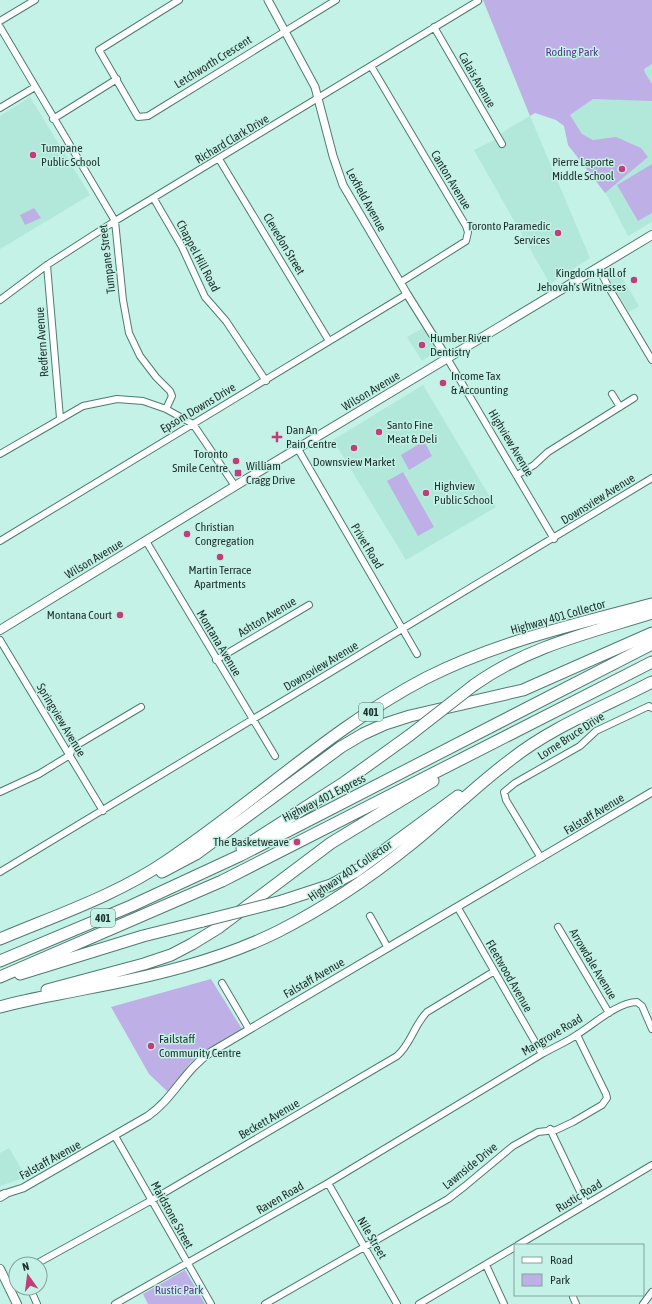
<svg xmlns="http://www.w3.org/2000/svg" width="652" height="1304" font-family="'Asap Condensed',sans-serif">
<rect width="100%" height="100%" fill="#c4f2e6"/>
<path fill="#b1e8da" d="M652,64V222L628,236L565,115Z
M30,97L90,195L0,249V116Z
M530,116L590,258L550,284L474,150L494,140L506,130Z
M618,271L639,306L629,312L608,277Z
M423,328L437,351L422,361L407,337Z
M423,385L496,507L406,560L333,440Z
M9,1148L26,1177L0,1186V1153Z"/>
<path fill="#beb0e6" d="M483,0H652V64L644,69L645,73L652,84V101L593,99L570,115L582,134L593,140L616,137L641,148L648,157L605,193L568,145L564,126L556,120L535,113L530,116Z
M652,164V213L638,221L617,185Z
M34,208L41,218L25,225L20,215Z
M424,441L432,456L409,470L401,455Z
M403,472L434,527L418,536L387,481Z
M211,979L242,1029L208,1049L190,1063L168,1092L149,1074L111,1007Z
M185,1270L205,1304H148L143,1294Z"/>
<g fill="none" stroke-linecap="round" stroke-linejoin="round">
<defs>
<path id="minor" d="M179,0L99,50L138,117L148,116L336,0
M0,21L35,0
M0,27L115,221L123,300L129,333L140,356L156,377L170,391L172,396L166,409
M434,27L502,144
M371,66L466,226L468,232L466,241L401,282
M0,108L35,87
M53,119L117,79
M219,159L329,341
M154,199L182,247L205,297L226,321L266,381
M47,265L60,418
M598,267L609,288L652,360
M0,300L47,265L115,221L478,1
M447,358L554,539
M612,394L620,407
M298,449L417,654
M0,454L83,406L117,399L143,401L166,409L193,424L235,486
M517,475L534,465L548,452L634,398
M0,541L407,294
M146,541L275,756
M0,640L103,811
M216,660L309,605
M70,755L72,748L141,707
M0,792L39,774L70,755
M541,858L506,800L504,792L515,783L580,746L596,731L649,706L652,708
M0,872L652,478
M458,908L542,1054
M370,916L388,948
M558,927L609,1013
M222,983L249,1029
M550,1129L586,1204
M115,1136L211,1304
M328,1183L397,1304
M518,1245L652,1165
M36,1264L152,1200L397,1056C411,1044 414,1025 427,1012L493,972
M486,1265L504,1304
M30,1288L37,1304
M573,1297L576,1304
M115,1304L328,1183L542,1054C554,1047 567,1042 578,1034C594,1024 618,1002 637,1002L642,1006L652,1029
M265,1304L448,1199L465,1186L513,1146L538,1132L556,1130L573,1122L602,1105L607,1098L606,1094L577,1035
M419,1304L515,1247
M643,1304L652,1292"/>
<path id="tertiary" d="M268,0L315,87L333,156L343,185L407,294L447,358
M1,1195L23,1188L148,1116C173,1099 185,1069 211,1052L652,792"/>
<path id="secondary" d="M0,630L240,483L652,235
M0,1197L5,1194
M0,1269L17,1304"/>
<path id="motorway" d="M474,685C529,646 589,633 652,613
M242,848L342,784L410,735
M162,872L196,854L341,747L363,734L385,724L410,716L523,690L652,633
M282,901L331,885L355,872L458,796
M0,939C57,915 117,895 168,860C255,802 332,727 426,678C497,642 576,624 652,604
M0,961L131,906L241,855L652,644
M20,974L143,936L203,921
M0,977L222,881L652,662
M47,990L144,964L171,955L192,944L218,928L331,843L433,781
M0,1007C28,999 55,995 84,989C149,977 219,961 279,931C326,907 369,878 410,845C444,818 474,787 509,761C551,727 604,707 652,682"/>
</defs>
<use href="#minor" stroke="#4f7b70" stroke-width="8"/>
<use href="#tertiary" stroke="#4f7b70" stroke-width="9"/>
<use href="#secondary" stroke="#4f7b70" stroke-width="10"/>
<use href="#motorway" stroke="#4f7b70" stroke-width="13"/>
<use href="#minor" stroke="#fff" stroke-width="6"/>
<use href="#tertiary" stroke="#fff" stroke-width="7"/>
<use href="#secondary" stroke="#fff" stroke-width="8"/>
<use href="#motorway" stroke="#fff" stroke-width="11"/>
<defs>
<path id="motorway-bridge" d="M410,735L474,685
M203,921L282,901"/>
</defs>
<use href="#motorway-bridge" stroke="#4f7b70" stroke-width="13" stroke-linecap="butt"/>
<use href="#motorway-bridge" stroke="#fff" stroke-width="11"/>
</g>
<g fill="#c43c7a" stroke="#c4f2e6" stroke-width="1.5">
<circle cx="33" cy="155" r="4"/>
<circle cx="622" cy="169" r="4"/>
<circle cx="558" cy="233" r="4"/>
<circle cx="634" cy="280" r="4"/>
<circle cx="422" cy="345" r="4"/>
<circle cx="443" cy="383" r="4"/>
<circle cx="379" cy="432" r="4"/>
<path d="M275 431h4v4h4v4h-4v4h-4v-4h-4v-4h4z"/>
<circle cx="354" cy="448" r="4"/>
<circle cx="236" cy="461" r="4"/>
<rect x="234" y="469" width="8" height="8" rx="2"/>
<circle cx="426" cy="493" r="4"/>
<circle cx="187" cy="534" r="4"/>
<circle cx="220" cy="557" r="4"/>
<circle cx="120" cy="615" r="4"/>
<circle cx="297" cy="842" r="4"/>
<circle cx="151" cy="1046" r="4"/>
</g>
<g text-anchor="middle" dominant-baseline="central" stroke-width="3" stroke-linejoin="round" paint-order="stroke">
<g fill="#c4f2e6" stroke="#506a63" stroke-width="1">
<rect x="359" y="703" width="24" height="18" rx="3"/>
<rect x="91" y="909" width="24" height="18" rx="3"/>
</g>
<g font-size="11" font-weight="bold" fill="#1e302b">
<text x="371" y="712">401</text>
<text x="103" y="918">401</text>
</g>
<g font-size="12" fill="#57378f" stroke="#c4f2e6">
<text x="572" y="52">Roding Park</text>
<text x="179" y="1290">Rustic Park</text>
</g>
<g font-size="12" fill="#1e302b" stroke="#c4f2e6">
<text transform="translate(213 62) rotate(-32)">Letchworth Crescent</text>
<text transform="translate(477 80) rotate(60)">Calais Avenue</text>
<text transform="translate(232 139) rotate(-31)">Richard Clark Drive</text>
<text transform="translate(451 180) rotate(59)">Canton Avenue</text>
<text transform="translate(366 200) rotate(61)">Lexfield Avenue</text>
<text transform="translate(284 244) rotate(59)">Clevedon Street</text>
<text transform="translate(198 256) rotate(62)">Chappel Hill Road</text>
<text transform="translate(107 259) rotate(-97)">Tumpane Street</text>
<text transform="translate(42 342) rotate(-94)">Redfern Avenue</text>
<text transform="translate(371 391) rotate(-31)">Wilson Avenue</text>
<text transform="translate(198 408) rotate(-31)">Epsom Downs Drive</text>
<text transform="translate(511 443) rotate(59)">Highview Avenue</text>
<text transform="translate(598 499) rotate(-32)">Downsview Avenue</text>
<text transform="translate(367 546) rotate(59)">Privet Road</text>
<text transform="translate(94 559) rotate(-31)">Wilson Avenue</text>
<text transform="translate(267 617) rotate(-31)">Ashton Avenue</text>
<text transform="translate(558 617) rotate(-16)">Highway 401 Collector</text>
<text transform="translate(219 643) rotate(59)">Montana Avenue</text>
<text transform="translate(321 666) rotate(-31)">Downsview Avenue</text>
<text transform="translate(61 720) rotate(59)">Springview Avenue</text>
<text transform="translate(571 736) rotate(-33)">Lorne Bruce Drive</text>
<text transform="translate(324 798) rotate(-27)">Highway 401 Express</text>
<text transform="translate(594 814) rotate(-31)">Falstaff Avenue</text>
<text transform="translate(350 871) rotate(-34)">Highway 401 Collector</text>
<text transform="translate(593 964) rotate(59)">Arrowdale Avenue</text>
<text transform="translate(509 976) rotate(60)">Fleetwood Avenue</text>
<text transform="translate(314 978) rotate(-30)">Falstaff Avenue</text>
<text transform="translate(552 1035) rotate(-31)">Mangrove Road</text>
<text transform="translate(269 1119) rotate(-30)">Beckett Avenue</text>
<text transform="translate(50 1160) rotate(-29)">Falstaff Avenue</text>
<text transform="translate(470 1166) rotate(-39)">Lawnside Drive</text>
<text transform="translate(579 1196) rotate(-31)">Rustic Road</text>
<text transform="translate(280 1198) rotate(-30)">Raven Road</text>
<text transform="translate(172 1215) rotate(61)">Maidstone Street</text>
<text transform="translate(372 1238) rotate(60)">Nile Street</text>
</g>
<g font-size="12" fill="#1e302b" stroke="#c4f2e6" text-anchor="start">
<text x="41" y="148">Tumpane<tspan x="41" dy="14">Public School</tspan></text>
<text x="614" y="162" text-anchor="end">Pierre Laporte<tspan x="614" dy="14">Middle School</tspan></text>
<text x="550" y="226" text-anchor="end">Toronto Paramedic<tspan x="550" dy="14">Services</tspan></text>
<text x="626" y="273" text-anchor="end">Kingdom Hall of<tspan x="626" dy="14">Jehovah's Witnesses</tspan></text>
<text x="430" y="338">Humber River<tspan x="430" dy="14">Dentistry</tspan></text>
<text x="451" y="376">Income Tax<tspan x="451" dy="14">&amp; Accounting</tspan></text>
<text x="387" y="425">Santo Fine<tspan x="387" dy="14">Meat &amp; Deli</tspan></text>
<text x="286" y="430">Dan An<tspan x="286" dy="14">Pain Centre</tspan></text>
<text x="228" y="454" text-anchor="end">Toronto<tspan x="228" dy="14">Smile Centre</tspan></text>
<text x="354" y="462" text-anchor="middle">Downsview Market</text>
<text x="246" y="466">William<tspan x="246" dy="14">Cragg Drive</tspan></text>
<text x="434" y="486">Highview<tspan x="434" dy="14">Public School</tspan></text>
<text x="195" y="527">Christian<tspan x="195" dy="14">Congregation</tspan></text>
<text x="220" y="570" text-anchor="middle">Martin Terrace<tspan x="220" dy="14">Apartments</tspan></text>
<text x="112" y="615" text-anchor="end">Montana Court</text>
<text x="289" y="842" text-anchor="end">The Basketweave</text>
<text x="159" y="1039">Failstaff<tspan x="159" dy="14">Community Centre</tspan></text>
</g>
</g>
<rect x="514" y="1244" width="130" height="52" fill="#c4f2e6" stroke="#82a49b"/>
<rect x="522" y="1257" width="20" height="6" fill="#ffffff" stroke="#82a49b"/>
<text x="550" y="1264" font-size="12" fill="#1e302b">Road</text>
<rect x="522" y="1274" width="20" height="12" fill="#beb0e6" stroke="#82a49b"/>
<text x="550" y="1284" font-size="12" fill="#1e302b">Park</text>
<g transform="translate(28 1276) rotate(346)"><circle r="19" fill="#c4f2e6" stroke="#82a49b"/>
<path d="M0-3L7 15L0 10L-7 15Z" fill="#c43c7a"/>
<text y="-6" font-size="11" font-weight="bold" text-anchor="middle" fill="#1e302b">N</text>
</g>
</svg>
